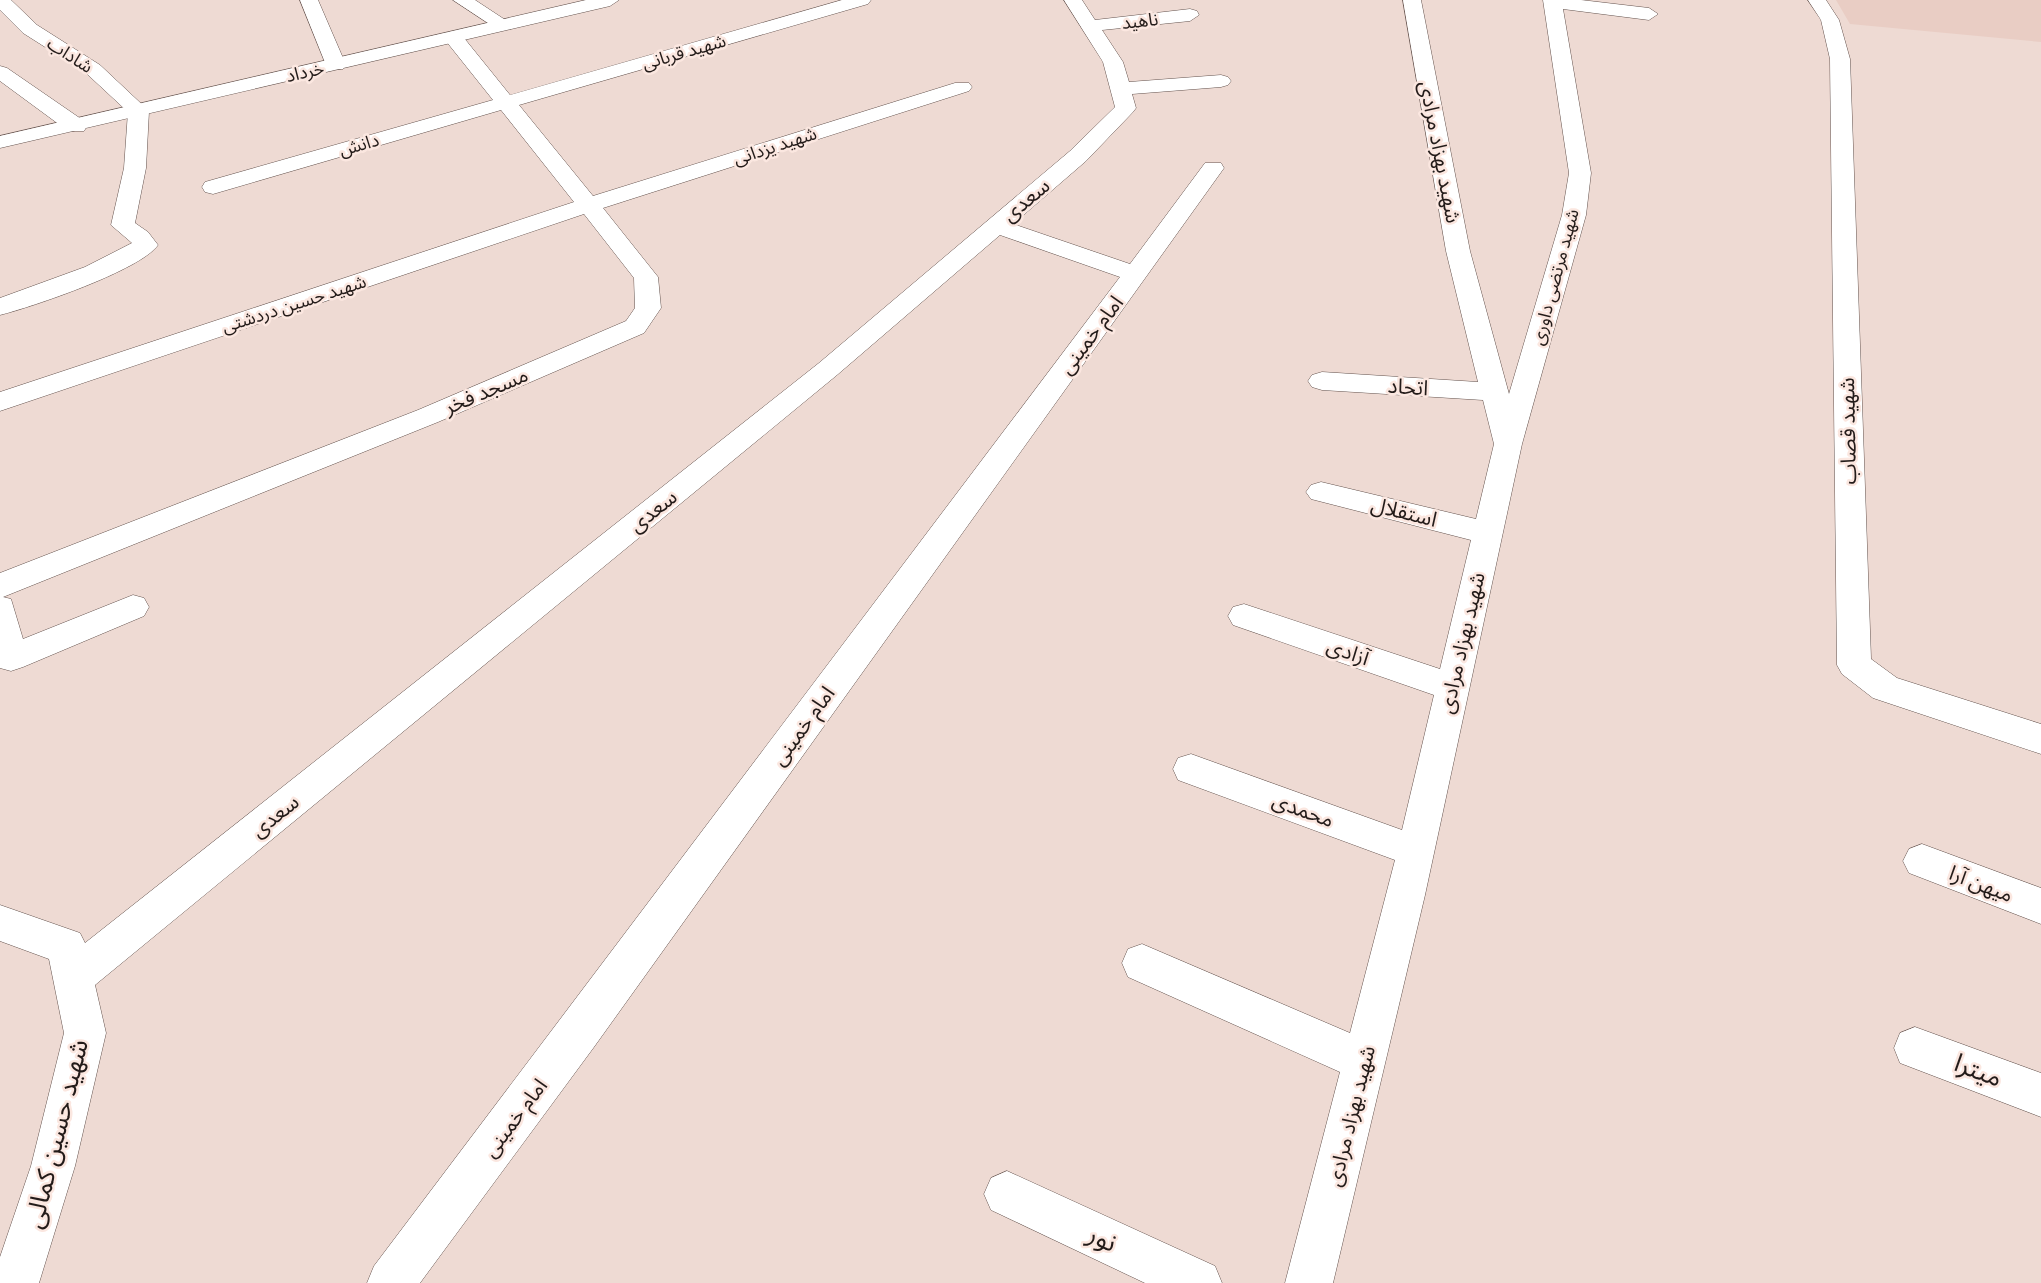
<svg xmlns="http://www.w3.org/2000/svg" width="2041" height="1283" font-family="Signika,'Noto Sans Arabic',sans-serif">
<rect width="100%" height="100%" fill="#eedad3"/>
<path fill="#e9cdc4" d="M1836,0H2041V42L1850,24Z"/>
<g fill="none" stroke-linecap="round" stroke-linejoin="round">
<defs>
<path id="minor" d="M0,0H11L37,25L100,65L149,111L146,168L135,223L148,232L158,245C141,270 32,307 0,315V298L85,267L132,243L111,225L124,168L128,112L86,73L23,33L0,10Z
M300,0H318L346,65L343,69H329L326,65Z
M453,0H475L513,25L511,29H497Z
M842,0H871L868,4L519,105L593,196L955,83H969L972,87L969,91L603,208L658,277L661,308L644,333L438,422L3,597L11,599L23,639L133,595L144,598L149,607L144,616L23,667L11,671L0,668V573L418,410L626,321L635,308L634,278L584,214L0,411V392L574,202L501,110L213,194L205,192L202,187L205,182L493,100L446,41L443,37L446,33H460L510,95Z
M1064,0H1082L1095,20L1190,9L1197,11L1199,15L1190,21L1102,30L1123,62L1129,82L1221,75L1228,77L1231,81L1228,85L1221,87L1132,94L1136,108L1133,112L1086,161L1013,224L1130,264L1205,163H1221L1224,168L594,1047L420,1283H367L374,1266L1120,277L1000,235L837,375L95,985L106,1033L75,1166L39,1283H0V1257L31,1166L64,1033L49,959L0,941V905L80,933L85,943L819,363L1070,151L1115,107L1103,62Z
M1403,0H1421L1470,251L1509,394L1562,215L1569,173L1543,0H1581L1649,8L1658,14L1649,20L1563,9L1591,173L1586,215L1522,444L1425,895L1333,1283H1285L1340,1072L1128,977L1122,963L1128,949L1142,944L1350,1033L1395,860L1178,780L1173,769L1178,758L1191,754L1402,830L1434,695L1233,625L1228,616L1233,607L1244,604L1440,669L1471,540L1311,499L1306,492L1311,485L1321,482L1476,519L1494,444L1483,400L1322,390L1312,387L1308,381L1312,375L1322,372L1478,382L1446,251Z
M1808,0H1826L1839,20L1850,59L1871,659L1897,678L2041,724V754L1873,698L1842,674L1837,665L1830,59L1821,20Z
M0,66L7,68L84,121L87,126L84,131H68L0,81Z
M1922,844L2041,888V924L1909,873L1903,861L1909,849Z
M1915,1027L2041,1073V1117L1900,1063L1894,1048L1900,1033Z
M1007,1171L1215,1266L1222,1283H1145L991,1210L984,1194L991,1178Z"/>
<path id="major" d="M586,0H619L610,6L0,148V136Z"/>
</defs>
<use href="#minor" stroke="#64534e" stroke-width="1"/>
<use href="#major" stroke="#64534e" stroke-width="1"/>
<use href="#minor" fill="#fff" fill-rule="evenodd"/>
<use href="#major" fill="#fff" fill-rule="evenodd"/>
</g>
<g text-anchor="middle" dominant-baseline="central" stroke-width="5" stroke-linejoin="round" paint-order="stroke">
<g font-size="18" fill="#231b19" stroke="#fbe7e0">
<text transform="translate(1140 21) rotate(-6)">ناهید</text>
<text transform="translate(684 52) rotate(-16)">شهید قربانی</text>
<text transform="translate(70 55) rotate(33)">شاداب</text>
<text transform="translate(305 72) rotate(-13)">خرداد</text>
<text transform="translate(359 145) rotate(-16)">دانش</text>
<text transform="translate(775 146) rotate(-18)">شهید یزدانی</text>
<text transform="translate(1555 277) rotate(-75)">شهید مرتضی داوری</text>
<text transform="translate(294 304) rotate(-18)">شهید حسین دردشتی</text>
</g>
<g font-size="21" fill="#231b19" stroke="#fbe7e0">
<text transform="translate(1440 152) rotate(79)">شهید بهزاد مرادی</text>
<text transform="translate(1026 200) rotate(-40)">سعدی</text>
<text transform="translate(1091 335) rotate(-53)">امام خمینی</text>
<text transform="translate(1408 387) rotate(4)">اتحاد</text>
<text transform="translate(486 391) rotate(-23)">مسجد فخر</text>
<text transform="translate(1848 431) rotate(-91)">شهید قصاب</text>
<text transform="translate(653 511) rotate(-39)">سعدی</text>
<text transform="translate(1404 512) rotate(14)">استقلال</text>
<text transform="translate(1462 643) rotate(-77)">شهید بهزاد مرادی</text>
<text transform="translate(1348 652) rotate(19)">آزادی</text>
<text transform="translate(803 726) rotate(-54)">امام خمینی</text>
<text transform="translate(1303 810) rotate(20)">محمدی</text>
<text transform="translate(275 816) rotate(-39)">سعدی</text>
<text transform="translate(1981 884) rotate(21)">میهن آرا</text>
<text transform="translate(1351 1116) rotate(-76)">شهید بهزاد مرادی</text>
<text transform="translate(515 1118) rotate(-53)">امام خمینی</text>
</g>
<g font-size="26" fill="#231b19" stroke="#fbe7e0">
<text transform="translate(1978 1071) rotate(21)">میترا</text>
<text transform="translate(57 1134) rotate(-76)">شهید حسین کمالی</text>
<text transform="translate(1102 1239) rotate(25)">نور</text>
</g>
</g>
</svg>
